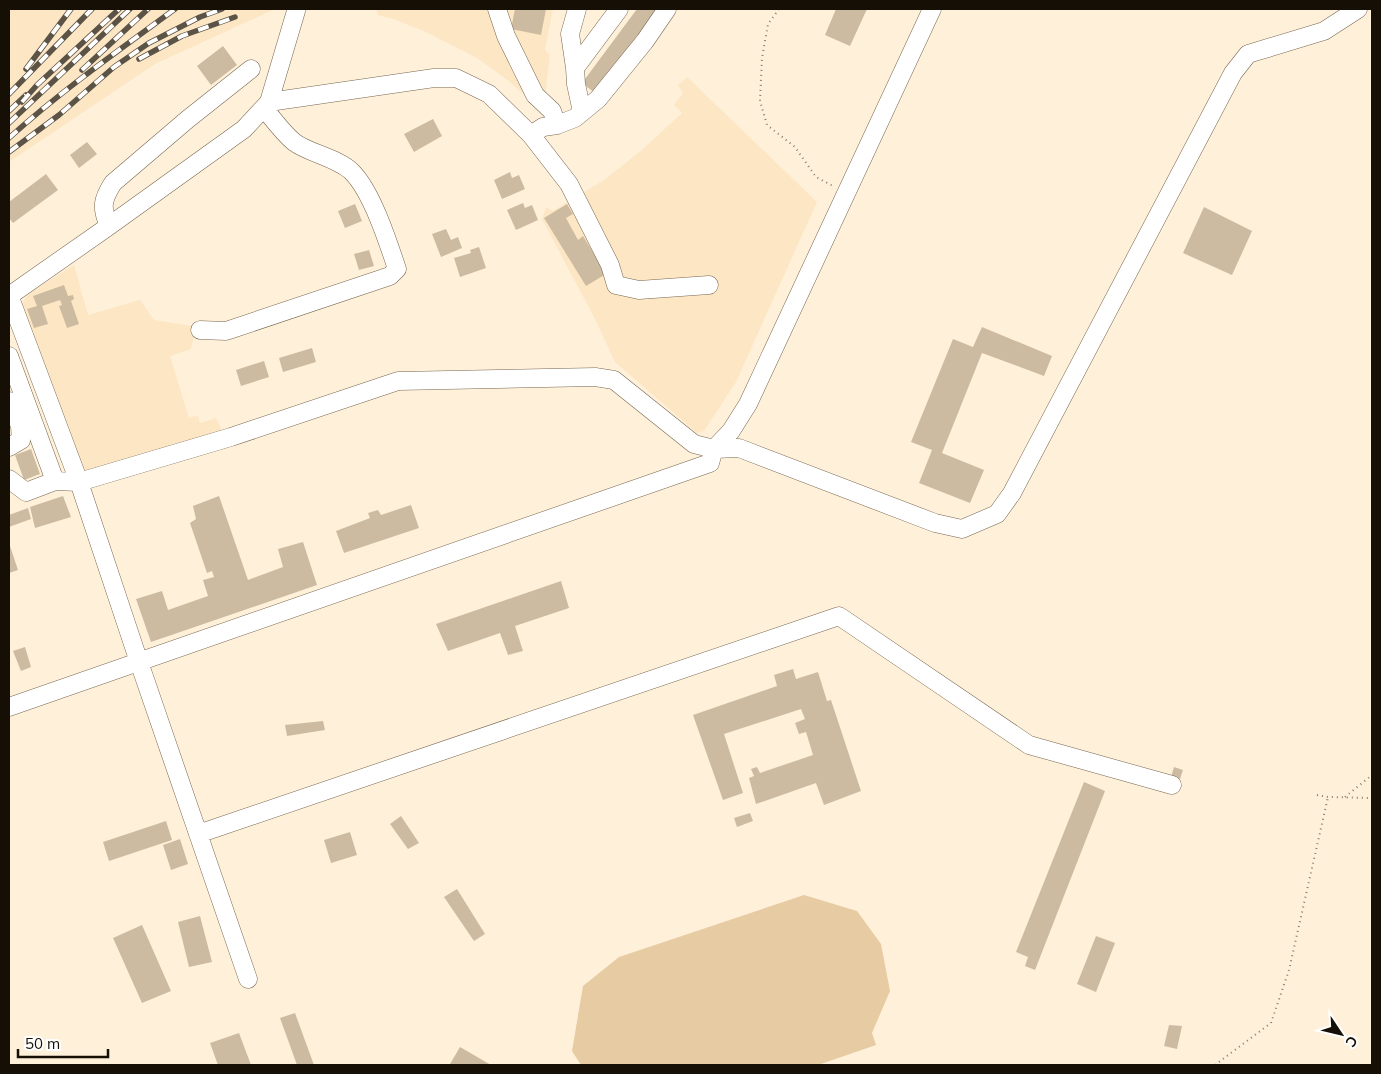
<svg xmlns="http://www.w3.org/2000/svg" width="1381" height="1074" font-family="Mulish,sans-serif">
<rect width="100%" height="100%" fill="#fff0da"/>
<path fill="#fde6c4" d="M9,9H275L155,64L9,162Z
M376,9H553L545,50L550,55L545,96L537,106L510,82L477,58L426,32L393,19L378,15Z
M687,77L817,202L736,382L704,431L697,433L615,362L595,319L542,219L546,207L553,211L604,180L642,150L682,113L674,105L683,93L678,85Z
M74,265L88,315L140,300L154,320L192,326L194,335L191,349L170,356L189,418L198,415L200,423L216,418L222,431L82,475L21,305L29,293Z"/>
<path fill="#e7cba2" d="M804,895L857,911L881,944L890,991L872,1033L876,1045L818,1065H581L572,1051L583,986L619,957Z"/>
<path fill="#cdbba1" d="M515,9H546L541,35L511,29Z
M637,9H657L595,93L582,83Z
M836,9H867L850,46L825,35Z
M223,46L237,65L211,85L197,66Z
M433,119L442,136L414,152L404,134Z
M87,142L97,154L79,168L70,155Z
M510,172L512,178L519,175L525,189L502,199L494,180Z
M46,174L58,190L13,223L9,218V202Z
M523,203L525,208L532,205L538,220L516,230L507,210Z
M355,204L362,221L345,228L338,211Z
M567,204L573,214L566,218L578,240L583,236L606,274L586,286L544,218Z
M1204,207L1252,231L1232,275L1183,253Z
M446,229L451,240L458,237L462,248L441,257L432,234Z
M479,247L486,268L460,277L454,258L471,253L470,250Z
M369,250L374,266L359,270L354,254Z
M64,285L68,296L73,295L74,299L71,301L79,324L67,328L59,306L62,305L60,300L42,306L48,324L34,328L27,309L37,306L33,296Z
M982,327L1052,356L1044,376L982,353L942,453L984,470L970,503L919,483L932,450L911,442L953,339L973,347Z
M312,348L316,362L283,372L279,358Z
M264,361L269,377L241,386L236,370Z
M31,449L40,474L24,480L15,455Z
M63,496L71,517L35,528L30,507Z
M219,496L248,580L283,567L278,549L303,542L317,585L151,642L136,599L162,591L168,610L208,596L203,580L214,577L212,571L207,573L190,523L196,519L193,506Z
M411,505L419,528L344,553L336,531L370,518L368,513L378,510L381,515Z
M28,508L31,519L9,527V515Z
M9,543L18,570L9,573Z
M561,581L569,608L515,626L523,651L508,655L500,633L448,651L436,624Z
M25,647L31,667L21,671L13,651Z
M793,669L796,679L818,672L827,701L831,700L861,791L824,805L816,783L756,804L749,778L754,776L751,769L757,767L760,773L813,755L806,732L799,734L795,723L805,719L801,709L724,734L743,793L723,800L693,715L777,686L774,675Z
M323,721L325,730L287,736L285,725Z
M1174,767L1183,770L1180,779L1171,777Z
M1084,782L1105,791L1035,970L1025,966L1028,957L1016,952Z
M750,813L753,821L737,827L734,818Z
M401,816L419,843L408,849L390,824Z
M166,821L172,840L109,861L103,842Z
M350,832L357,855L331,863L324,840Z
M180,839L188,864L171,870L163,845Z
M457,889L485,934L474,941L444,897Z
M200,916L212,962L189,967L178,922Z
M142,925L171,991L142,1003L113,938Z
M1096,936L1115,943L1096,992L1077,984Z
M295,1013L314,1065H297L280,1018Z
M1169,1025L1182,1026L1177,1049L1164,1046Z
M239,1033L251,1065H218L210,1043Z
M460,1047L491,1065L450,1064Z"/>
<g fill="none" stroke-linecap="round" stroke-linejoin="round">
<defs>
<path id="minor" d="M497,9L506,36L535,95L552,111L557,125
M575,68L570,34L577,9
M269,102L434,78H456L489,94L531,135L569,184L610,265L616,285L639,290L709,285
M582,112L576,84L575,68L619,9
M531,135L543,127L557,125L575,118L598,99L645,41L667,9
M109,226C101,208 102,200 113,183L188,119L251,69
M9,295L79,482L55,481
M9,296L109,226L244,129L269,102L296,11
M200,330L226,331L390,276L397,269C388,242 372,192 352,172C338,158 308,153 294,142C283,133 273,119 264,108
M9,356L55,481L26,492L9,479
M9,401L20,426L21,440L9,447
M9,707L710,463L714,449L739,448L935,523L962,529L997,514L1012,493L1233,73L1248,54L1324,31L1358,9
M198,834L839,616L1029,745L1172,785
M248,979L139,662L79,482L231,437L398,381L595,377L614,380L694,444L714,449L731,431L748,404L932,9"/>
</defs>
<use href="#minor" stroke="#77674f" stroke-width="19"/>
<path stroke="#877c6d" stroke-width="2" stroke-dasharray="1 4" stroke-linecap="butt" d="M779,9L768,24L762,58L760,101L767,125L795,147L816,177L833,186
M1372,603V608
M1317,795L1328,797L1372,798
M1345,797L1372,775
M1215,1065L1271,1023L1289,970L1328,797"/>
<use href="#minor" stroke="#fff" stroke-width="18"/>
<defs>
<path id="rail" d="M139,59L182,36L235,17
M26,69L71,9
M82,70L148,9
M9,94L92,9
M22,102L37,85L119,9
M9,111L26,95
M9,123L130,9
M9,138C61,91 119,50 175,9
M9,152L59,115L114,67L149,43L200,17L222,9"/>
</defs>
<use href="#rail" stroke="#5b5346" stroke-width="5.5"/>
<use href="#rail" stroke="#fff" stroke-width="4" stroke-dasharray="11" stroke-linecap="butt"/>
</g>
<rect width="1381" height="1074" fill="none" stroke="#150f06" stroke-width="20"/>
<g transform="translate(1341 1034) rotate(125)" stroke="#ffffff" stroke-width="4" paint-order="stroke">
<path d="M0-4L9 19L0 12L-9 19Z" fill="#150f06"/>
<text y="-8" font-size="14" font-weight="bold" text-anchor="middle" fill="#150f06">С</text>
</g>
<path d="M18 1049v8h90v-8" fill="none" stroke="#150f06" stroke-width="2.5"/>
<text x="25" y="1049" font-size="15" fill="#150f06" stroke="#ffffff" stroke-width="4" paint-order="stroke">50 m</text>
</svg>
